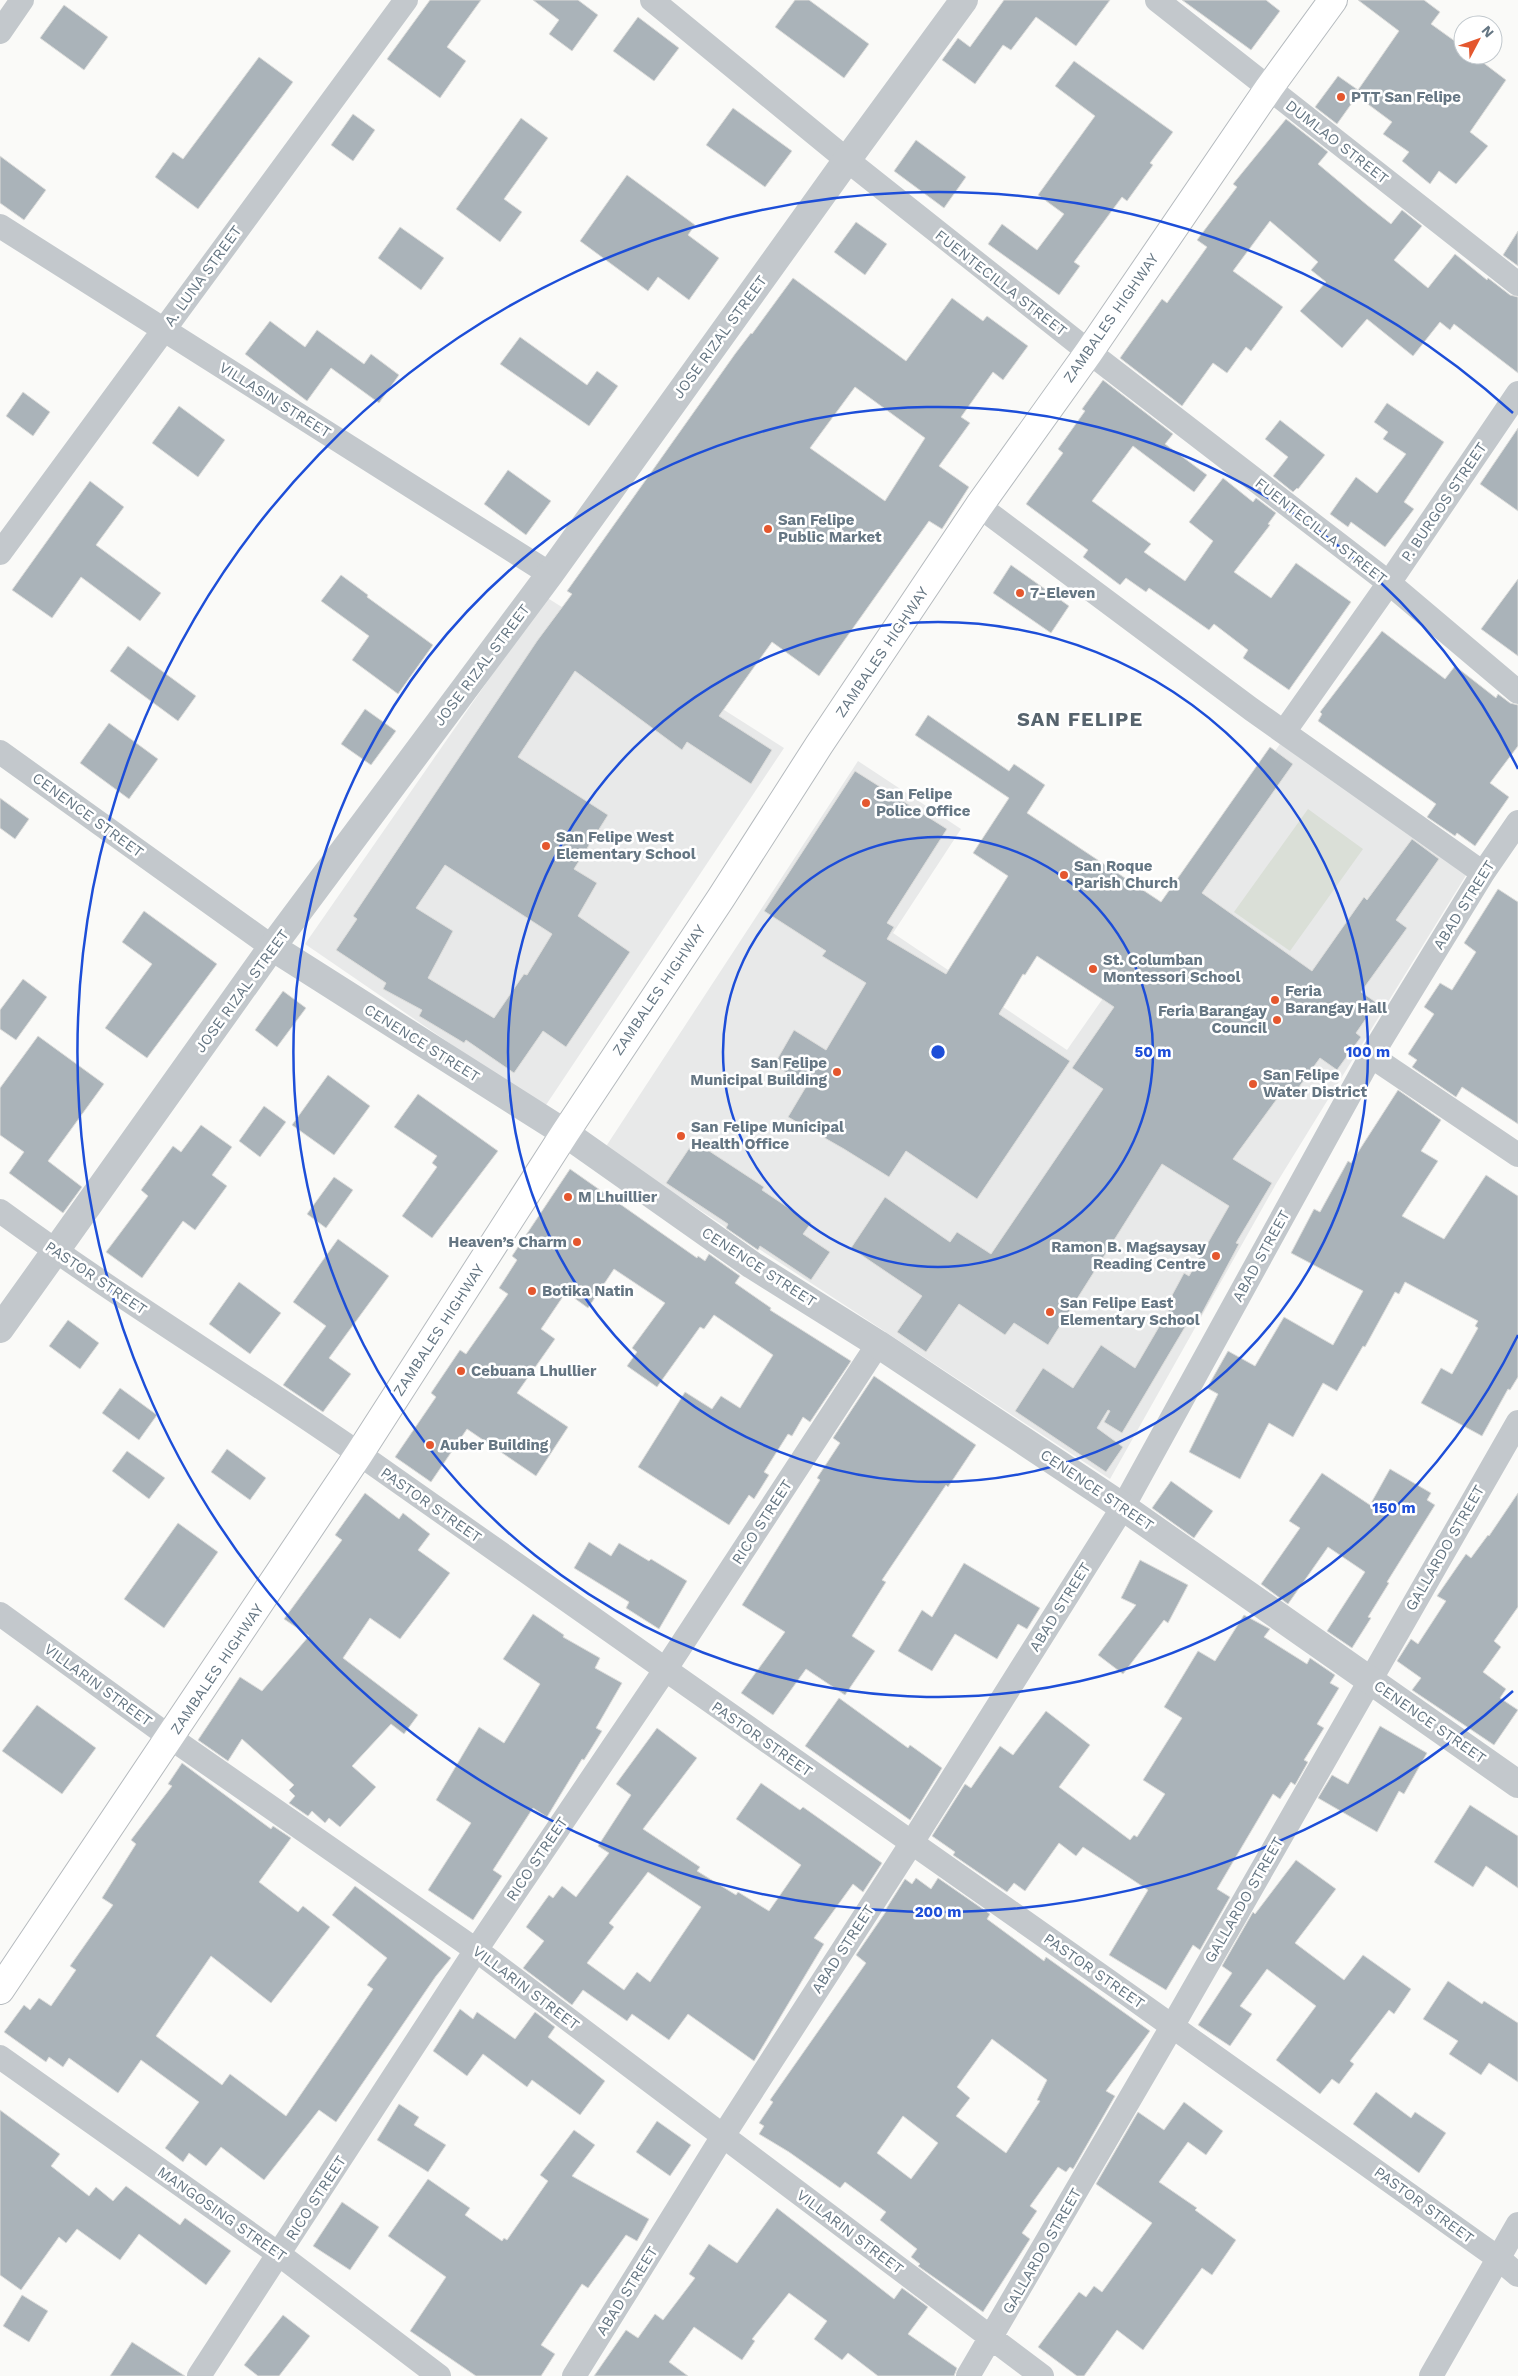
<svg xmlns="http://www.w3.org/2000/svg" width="1518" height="2376" font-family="'Work Sans',sans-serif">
<rect width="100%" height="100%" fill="#fafaf8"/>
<path fill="#e8e9e9" d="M546,597L784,748L544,1108L305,944Z
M1280,744L1468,872L1276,1184L1110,1479L605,1148L858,761L961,829L893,933L1067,1050Z"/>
<path fill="#dadfd7" d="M1308,809L1363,849L1290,951L1234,912Z"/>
<path fill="#aab3b9" stroke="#dcdcda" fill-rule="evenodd" d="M430,0H481L447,47L466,61L440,98L387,59Z
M533,0H578L598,15L572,51L549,34L559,20Z
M795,0H809L869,44L844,78L775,27Z
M1004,0H1110L1076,46L1036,17L1011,50L1003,45L975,84L942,60L958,38L970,47Z
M1182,0H1266L1280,11L1251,50Z
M1358,0H1424L1440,12L1431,24L1463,47V55H1473L1506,80L1470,132L1488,146L1456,184L1439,171L1430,184L1402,161L1409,152L1383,134L1392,122L1357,96L1337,124L1315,107L1338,76L1358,90L1399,31Z
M64,5L108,37L84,70L40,38Z
M638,17L679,48L654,81L613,51Z
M259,57L293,82L198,209L155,177L173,152L183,159Z
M1074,61L1173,132L1150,163L1153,165L1127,201L1122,197L1074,262L1080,266L1059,295L988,244L1002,224L1037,250L1064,214L1038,195L1095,116L1055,86Z
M733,108L792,151L765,187L706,145Z
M353,114L375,130L353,161L331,145Z
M521,118L548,138L504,199L522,212L500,242L456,209Z
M1286,119L1328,152L1318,164L1367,205L1391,224L1402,210L1422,226L1394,260L1428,288L1455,254L1487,280L1488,278L1510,295L1518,297V373L1454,324L1450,330L1440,322L1413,356L1367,319L1342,348L1300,311L1326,282L1311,270L1318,262L1270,221L1233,271L1283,307L1251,351L1246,347L1227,373L1213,363L1182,406L1120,358L1162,299L1167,303L1207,247L1197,240L1237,187L1233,184Z
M916,140L966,177L944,208L894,171Z
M0,156L46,190L24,220L0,203Z
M627,175L695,225L688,235L719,258L689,300L658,277L648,291L580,241Z
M856,222L887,244L865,275L834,252Z
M400,227L444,258L421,290L378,258Z
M1518,231V266L1503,255Z
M793,278L906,361L952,298L983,321L987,316L1028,346L1003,380L993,372L961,417L970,423L939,466L969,487L942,529L929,521L819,676L772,642L719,716L772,750L751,784L687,742L682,750L575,671L518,757L608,815L574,869L597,883L578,916L630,952L566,1047L543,1031L514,1073L466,1040L464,1043L419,1016L422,1010L383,989L386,983L336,950L357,919L353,916L537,641L572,594L567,591L735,354L751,333L752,334ZM855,387L925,438L885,501L810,448ZM445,865L552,934L527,975L524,974L494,1018L428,978L453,931L416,908Z
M270,321L305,347L317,330L364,364L371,354L399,375L379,403L331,368L307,401L245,354Z
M520,337L587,385L597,371L618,386L589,426L500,364Z
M1103,380L1173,434L1165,444L1207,475L1194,492L1133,446L1092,501L1151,544L1144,552L1185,581L1213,541L1189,522L1223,478L1253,502L1256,498L1276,513L1268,524L1270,525L1234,572L1271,598L1296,563L1351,602L1289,690L1243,658L1248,650L1214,624L1209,630L1149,588L1146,592L1126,578L1120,585L1083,557L1088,550L1026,504L1063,453L1058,449L1085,411L1082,409Z
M23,392L50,412L33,436L6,416Z
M1387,403L1444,442L1404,502L1414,509L1385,547L1351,522L1348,527L1330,514L1356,477L1377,493L1406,454L1383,439L1388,432L1374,422Z
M179,406L225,440L198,477L152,443Z
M1280,420L1325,455L1298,489L1297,488L1293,492L1273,476L1288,457L1265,439Z
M1518,428V511L1480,484Z
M508,470L551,501L526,535L484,504Z
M90,481L124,507L96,545L161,593L140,621L81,577L52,618L12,590Z
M1011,565L1069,606L1051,633L993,593Z
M341,575L368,595L367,597L433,645L398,694L352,660L369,636L321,601Z
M1518,579V656L1481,629Z
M1382,631L1445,679L1455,666L1496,698L1498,694L1510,703L1518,705V746L1490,783L1509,797L1475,846L1457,833L1455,836L1427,817L1436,804L1318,721L1322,714L1320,712Z
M128,646L196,696L178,721L110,671Z
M365,709L396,731L371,765L341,744Z
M928,715L1009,771L1014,764L1045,785L1027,813L1161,902L1270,747L1293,764L1202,893L1312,971L1364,897L1367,900L1412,839L1439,859L1396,920L1407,928L1361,992L1377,1003L1356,1033L1361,1037L1337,1070L1320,1058L1291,1098L1282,1092L1233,1159L1272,1183L1236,1243L1239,1244L1201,1315L1194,1312L1122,1433L1104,1422L1110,1411L1108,1410L1097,1428L1123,1447L1106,1472L1015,1411L1043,1368L1073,1388L1101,1345L1135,1368L1174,1301L1170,1299L1184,1273L1189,1276L1229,1206L1162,1164L1048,1345L1014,1323L1005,1335L959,1304L926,1352L897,1332L922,1296L851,1248L885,1197L950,1242L957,1232L991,1254L1103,1089L1072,1068L1114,1007L1037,956L1025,975L1023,974L999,1014L1070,1061L977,1199L906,1151L889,1177L844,1149L788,1117L807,1085L774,1065L794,1030L826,1050L866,983L822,956L826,951L764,911L855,771L947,829L887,923L894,927L887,939L946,974L1008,876L973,853L1009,798L915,735Z
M109,723L158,759L129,799L80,763Z
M0,798L29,819L15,839L0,828Z
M1498,889L1518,902V1124L1462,1087L1456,1097L1412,1067L1417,1060L1408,1054L1434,1014L1424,1007L1440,983L1452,990L1476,952L1464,943Z
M144,911L217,964L147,1058L105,1028L152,964L122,942Z
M23,979L47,997L16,1040L0,1029V1010Z
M283,991L306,1008L277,1047L255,1030Z
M38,1036L104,1084L48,1161L82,1187L63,1213L9,1173L24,1152L0,1135V1088Z
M328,1075L370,1106L334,1155L292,1125Z
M1398,1090L1441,1120L1421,1151L1438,1161L1402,1216L1444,1239L1486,1175L1518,1196V1377L1510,1390L1508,1389L1482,1436L1421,1403L1441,1368L1452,1374L1478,1328L1475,1326L1478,1321L1405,1282L1399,1294L1395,1292L1365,1347L1363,1346L1337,1391L1323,1383L1293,1437L1269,1423L1240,1479L1189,1452L1218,1394L1207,1388L1228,1351L1255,1366L1284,1317L1333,1345L1363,1291L1291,1253L1314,1209L1320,1212L1348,1161L1351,1163Z
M418,1094L498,1151L432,1238L402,1216L437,1167L432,1163L437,1156L394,1127Z
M264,1106L286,1122L260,1157L239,1141Z
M201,1125L232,1147L212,1175L227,1186L195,1230L183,1221L142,1278L106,1252L148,1196L141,1190L173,1146L181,1152Z
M694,1141L764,1187L762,1190L811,1223L803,1234L830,1252L811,1280L760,1246L758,1250L726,1228L728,1224L666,1183Z
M570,1169L697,1258L698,1256L705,1261L709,1254L740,1276L735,1283L771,1308L770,1310L851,1361L810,1422L803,1417L792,1436L788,1434L764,1472L769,1475L754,1499L749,1495L729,1525L638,1467L685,1392L712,1409L721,1396L740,1408L773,1355L714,1315L704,1329L700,1327L657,1387L627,1366L637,1352L632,1348L665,1303L614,1269L588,1308L566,1292L541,1329L555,1339L517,1393L568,1427L536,1476L467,1429L431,1482L395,1457L436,1397L431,1393L460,1350L466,1354L508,1294L499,1288L517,1260L512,1256Z
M334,1177L353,1190L326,1228L307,1214Z
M338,1239L389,1276L329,1358L351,1374L323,1412L283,1385L326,1326L293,1302Z
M239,1282L281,1313L250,1354L209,1324Z
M68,1320L99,1343L80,1369L49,1346Z
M874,1376L976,1445L948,1487L946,1485L882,1580L886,1582L852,1636L875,1651L845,1695L806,1669L773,1715L741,1693L785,1632L742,1605L820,1480L817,1478L840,1443L833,1438Z
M120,1388L157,1415L139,1440L102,1413Z
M227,1449L266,1478L250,1500L211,1472Z
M127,1451L165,1478L149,1499L112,1471Z
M1390,1469L1431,1493L1427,1500L1435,1505L1387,1582L1389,1583L1368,1617L1371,1618L1352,1648L1327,1631L1365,1572L1328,1547L1288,1604L1261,1584L1300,1528L1289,1521L1322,1473L1370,1505Z
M1171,1481L1213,1511L1194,1538L1152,1508Z
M365,1493L399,1519L403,1513L430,1534L418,1550L450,1573L400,1639L370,1618L343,1658L418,1715L404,1734L391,1724L352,1766L376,1787L340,1827L329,1818L325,1823L312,1811L308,1816L289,1803L295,1796L289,1790L294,1785L242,1739L228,1761L198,1740L240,1677L262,1691L309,1636L284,1619L342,1540L335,1535Z
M1518,1493V1607L1494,1641L1501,1647L1483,1672L1506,1689L1500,1698L1518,1710L1494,1745L1412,1690L1421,1678L1397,1661L1411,1639L1418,1644L1446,1601L1437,1596L1466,1554L1471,1558L1488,1535L1489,1536Z
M178,1523L218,1552L164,1628L124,1599Z
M589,1542L611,1556L619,1543L649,1561L651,1559L687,1581L659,1629L626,1608L629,1602L574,1568Z
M1140,1560L1188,1585L1168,1623L1164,1620L1123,1674L1098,1655L1136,1605L1121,1598Z
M964,1563L1040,1608L1027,1629L1018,1624L997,1659L955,1634L932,1671L898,1651L922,1610L932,1617Z
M533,1614L564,1635L563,1637L600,1658L595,1668L622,1683L596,1728L602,1731L584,1760L582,1759L547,1817L533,1808L493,1870L502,1876L473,1920L428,1890L471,1823L436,1800L479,1727L504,1743L540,1684L503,1659Z
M1244,1615L1270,1629L1264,1637L1307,1664L1310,1658L1335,1675L1330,1683L1339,1688L1317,1724L1324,1728L1304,1760L1308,1762L1295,1785L1291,1782L1280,1799L1273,1794L1217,1889L1230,1897L1200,1950L1193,1945L1166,1990L1109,1955L1148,1890L1083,1847L1076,1856L1059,1843L1025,1891L1014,1883L1007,1892L953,1855L955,1852L932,1836L965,1784L971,1788L1000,1746L1013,1755L1046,1711L1090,1745L1059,1787L1130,1840L1134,1835L1137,1837L1165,1794L1143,1780L1182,1718L1164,1707L1198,1651L1215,1661Z
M839,1698L908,1748L910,1745L942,1768L910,1820L805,1746Z
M37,1705L96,1748L62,1794L2,1751Z
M1380,1726L1427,1753L1404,1794L1399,1791L1377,1832L1318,1798L1332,1775L1348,1784Z
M657,1728L697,1758L643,1829L700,1867L697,1871L736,1895L738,1892L769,1911L801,1865L736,1819L761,1783L800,1810L803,1807L882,1863L863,1892L853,1884L814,1938L824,1944L754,2061L688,2014L669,2040L632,2014L627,2021L583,1990L572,2005L523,1968L544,1941L526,1927L549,1895L553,1898L562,1886L576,1897L609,1853L598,1846L631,1795L616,1784ZM648,1872L701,1907L650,1982L637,1972L624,1990L587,1963L614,1927L609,1923Z
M182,1763L271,1829L273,1826L291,1838L259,1882L298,1912L303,1906L330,1927L271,2003L211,1956L156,2036L222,2085L230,2074L286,2116L373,1989L367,1985L387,1958L332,1915L355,1886L451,1958L436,1976L336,2122L319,2110L264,2180L221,2147L206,2166L189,2153L183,2162L165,2148L199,2102L141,2060L118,2093L69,2058L63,2067L49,2057L46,2062L4,2032L24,2005L30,2010L39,1998L51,2006L76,1970L70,1966L113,1905L102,1898L136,1844L131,1840L172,1786L168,1784Z
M1470,1805L1518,1836V1888L1486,1866L1473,1887L1434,1862Z
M1296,1860L1336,1889L1295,1943L1344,1980L1363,1955L1411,1989L1394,2014L1389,2010L1350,2061L1354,2064L1339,2084L1332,2079L1320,2094L1276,2060L1316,2006L1267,1969L1240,2006L1252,2014L1230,2046L1198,2025L1232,1973L1222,1966L1253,1912L1255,1914Z
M916,1878L931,1889L938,1878L990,1914L987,1919L1044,1961L1046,1957L1150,2031L1106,2091L1115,2096L1073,2169L1070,2167L1066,2172L1058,2167L1030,2206L1037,2211L1022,2233L1030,2239L983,2312L918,2266L920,2264L911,2257L917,2249L880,2220L886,2212L845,2182L840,2188L789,2152L759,2134L764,2126L759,2123L773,2102L770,2100L866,1963L856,1955L887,1910L886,1909L905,1879L912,1884ZM992,2039L1047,2080L1037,2100L1040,2101L1006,2153L956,2116L970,2098L957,2087ZM903,2116L938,2143L911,2179L877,2153Z
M1448,1981L1482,2004L1484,2001L1518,2023V2082L1489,2063L1481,2075L1449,2054L1458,2041L1423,2019Z
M460,2009L473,2019L477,2012L515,2039L535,2012L555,2027L548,2037L605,2081L580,2115L532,2080L527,2087L483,2054L467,2076L433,2051Z
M1376,2092L1411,2118L1415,2112L1446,2133L1419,2173L1353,2124Z
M1184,2102L1223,2131L1206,2155L1188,2142L1159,2182L1197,2208L1195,2210L1236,2240L1212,2275L1202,2268L1143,2350L1117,2330L1084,2376H1077L1038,2347L1079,2292L1086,2297L1094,2286L1102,2292L1152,2223L1096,2184L1138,2112L1164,2130Z
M399,2104L419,2117L414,2125L446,2145L428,2172L377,2140Z
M0,2110L60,2154L51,2166L89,2196L96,2187L113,2201L126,2186L180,2225L185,2218L231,2251L206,2285L139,2234L120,2260L77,2229L66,2243L59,2237L21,2290L0,2275Z
M657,2121L691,2145L670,2176L636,2152Z
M574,2130L595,2145L572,2176L649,2219L637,2241L626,2235L588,2288L582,2284L541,2345L555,2354L541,2376H476L410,2331L446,2277L388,2236L428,2179L470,2208L465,2215L502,2241L504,2238L507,2240L548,2181L540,2175Z
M342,2202L379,2227L350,2270L313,2246Z
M777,2208L894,2299L902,2288L928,2307L908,2334L957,2368L954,2376H878L848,2353L842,2360L814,2339L827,2321L789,2293L752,2339L755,2341L742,2360L694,2327L669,2362L688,2376H594L626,2330L638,2338L655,2314L663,2320L695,2278L689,2274L709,2244L737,2263Z
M22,2295L48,2311L29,2342L3,2326Z
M283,2315L310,2336L279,2376H258L244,2365Z
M132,2342L185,2376H110Z"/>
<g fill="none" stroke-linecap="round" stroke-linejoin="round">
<defs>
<path id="primary" d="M0,1990L359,1454L565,1133L721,898L819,745L979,506L1089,352L1269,88L1333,0"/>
</defs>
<use href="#primary" stroke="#b5babe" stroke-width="30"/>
<path stroke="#c3c8cc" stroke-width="24" d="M652,0L847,160L1089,352L1389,583L1518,692
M1157,0L1518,284
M0,32L22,0
M0,226L550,574
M979,506L1251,709L1483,873
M0,553L406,0
M1284,732L1389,583L1518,393
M0,752L272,947
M1371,1056L1518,1155
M0,1211C119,1298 245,1374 365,1458C744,1724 1122,1989 1498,2258L1518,2275
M0,1614L171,1738L476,1950L1042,2376
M0,2057L280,2255L439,2376
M199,2376L476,1950L665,1670L878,1344
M574,2376L723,2136L911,1844L1123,1507L1371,1056L1483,873L1518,822
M968,2376L1173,2025L1518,1422
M1431,2376L1518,2224"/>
<path stroke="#c3c8cc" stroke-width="28" d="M272,947L565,1133L752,1265L878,1344L1123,1507L1518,1784
M0,1329L272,947L550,574L847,160L964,0"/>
<use href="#primary" stroke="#fff" stroke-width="28"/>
</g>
<g fill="none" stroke="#1d4ed8" stroke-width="2.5">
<circle cx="938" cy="1052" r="215"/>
<circle cx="938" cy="1052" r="430"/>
<path d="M1518 1335A645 645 0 1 1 1518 769"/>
<path d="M1513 1691A860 860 0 1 1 1513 413"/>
</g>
<g fill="#e4572e" stroke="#fff" stroke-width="2">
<circle cx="1341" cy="97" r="5"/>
<circle cx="768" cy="529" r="5"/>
<circle cx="1020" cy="593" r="5"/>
<circle cx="866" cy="803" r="5"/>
<circle cx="546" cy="846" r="5"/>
<circle cx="1064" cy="875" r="5"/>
<circle cx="1093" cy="969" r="5"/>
<circle cx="1275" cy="1000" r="5"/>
<circle cx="1277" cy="1020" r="5"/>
<circle cx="837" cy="1072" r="5"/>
<circle cx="1253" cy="1084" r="5"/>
<circle cx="681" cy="1136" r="5"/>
<circle cx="568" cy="1197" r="5"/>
<circle cx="577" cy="1242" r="5"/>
<circle cx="1216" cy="1256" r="5"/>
<circle cx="532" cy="1291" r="5"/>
<circle cx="1050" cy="1312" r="5"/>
<circle cx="461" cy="1371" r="5"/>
<circle cx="430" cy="1445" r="5"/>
</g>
<g text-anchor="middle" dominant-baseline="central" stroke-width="5" stroke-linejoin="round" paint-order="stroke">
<g font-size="15" font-weight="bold" fill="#657683" stroke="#fff" text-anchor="start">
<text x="1351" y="97">PTT San Felipe</text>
<text x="778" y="520">San Felipe<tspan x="778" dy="17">Public Market</tspan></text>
<text x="1030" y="593">7-Eleven</text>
<text x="876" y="794">San Felipe<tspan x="876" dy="17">Police Office</tspan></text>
<text x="556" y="837">San Felipe West<tspan x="556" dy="17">Elementary School</tspan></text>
<text x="1074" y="866">San Roque<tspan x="1074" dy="17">Parish Church</tspan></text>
<text x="1103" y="960">St. Columban<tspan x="1103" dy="17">Montessori School</tspan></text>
<text x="1285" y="991">Feria<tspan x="1285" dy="17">Barangay Hall</tspan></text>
<text x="1267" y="1011" text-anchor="end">Feria Barangay<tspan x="1267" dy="17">Council</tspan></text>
<text x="827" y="1063" text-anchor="end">San Felipe<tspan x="827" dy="17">Municipal Building</tspan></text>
<text x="1263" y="1075">San Felipe<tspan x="1263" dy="17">Water District</tspan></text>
<text x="691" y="1127">San Felipe Municipal<tspan x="691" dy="17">Health Office</tspan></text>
<text x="578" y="1197">M Lhuillier</text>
<text x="567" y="1242" text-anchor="end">Heaven’s Charm</text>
<text x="1206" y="1247" text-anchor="end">Ramon B. Magsaysay<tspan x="1206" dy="17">Reading Centre</tspan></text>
<text x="542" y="1291">Botika Natin</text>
<text x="1060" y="1303">San Felipe East<tspan x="1060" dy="17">Elementary School</tspan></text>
<text x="471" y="1371">Cebuana Lhullier</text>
<text x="440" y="1445">Auber Building</text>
</g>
<g font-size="15" fill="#657683" stroke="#fff">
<text transform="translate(1337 142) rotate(38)">DUMLAO STREET</text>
<text transform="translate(203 276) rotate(-54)">A. LUNA STREET</text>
<text transform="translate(1001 283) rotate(38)">FUENTECILLA STREET</text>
<text transform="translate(1111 318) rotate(-55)">ZAMBALES HIGHWAY</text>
<text transform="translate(720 337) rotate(-54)">JOSE RIZAL STREET</text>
<text transform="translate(275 400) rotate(32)">VILLASIN STREET</text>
<text transform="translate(1444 502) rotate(-56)">P. BURGOS STREET</text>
<text transform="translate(1321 531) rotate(38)">FUENTECILLA STREET</text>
<text transform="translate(882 652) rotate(-56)">ZAMBALES HIGHWAY</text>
<text transform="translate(482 665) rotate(-53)">JOSE RIZAL STREET</text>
<text transform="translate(88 815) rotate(36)">CENENCE STREET</text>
<text transform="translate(1464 905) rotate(-58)">ABAD STREET</text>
<text transform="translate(659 990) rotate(-56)">ZAMBALES HIGHWAY</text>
<text transform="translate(242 991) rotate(-54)">JOSE RIZAL STREET</text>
<text transform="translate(422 1043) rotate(32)">CENENCE STREET</text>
<text transform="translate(1261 1256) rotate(-61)">ABAD STREET</text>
<text transform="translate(759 1267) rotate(33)">CENENCE STREET</text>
<text transform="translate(96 1278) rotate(34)">PASTOR STREET</text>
<text transform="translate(439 1330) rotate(-57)">ZAMBALES HIGHWAY</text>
<text transform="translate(1097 1490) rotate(34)">CENENCE STREET</text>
<text transform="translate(431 1505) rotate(35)">PASTOR STREET</text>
<text transform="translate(762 1522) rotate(-57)">RICO STREET</text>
<text transform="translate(1445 1548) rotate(-60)">GALLARDO STREET</text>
<text transform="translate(1060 1607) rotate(-58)">ABAD STREET</text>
<text transform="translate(217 1669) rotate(-56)">ZAMBALES HIGHWAY</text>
<text transform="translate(98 1685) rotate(36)">VILLARIN STREET</text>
<text transform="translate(1430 1722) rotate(35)">CENENCE STREET</text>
<text transform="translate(762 1739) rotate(35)">PASTOR STREET</text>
<text transform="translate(537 1859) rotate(-56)">RICO STREET</text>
<text transform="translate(1244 1900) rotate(-60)">GALLARDO STREET</text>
<text transform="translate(843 1949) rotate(-57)">ABAD STREET</text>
<text transform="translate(1094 1971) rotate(35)">PASTOR STREET</text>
<text transform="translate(526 1988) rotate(37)">VILLARIN STREET</text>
<text transform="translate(316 2198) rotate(-57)">RICO STREET</text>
<text transform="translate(1424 2205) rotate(36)">PASTOR STREET</text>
<text transform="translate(222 2214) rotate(35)">MANGOSING STREET</text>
<text transform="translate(850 2232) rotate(37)">VILLARIN STREET</text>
<text transform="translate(1042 2251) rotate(-60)">GALLARDO STREET</text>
<text transform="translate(627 2291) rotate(-58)">ABAD STREET</text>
</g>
<g font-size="20" font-weight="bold" letter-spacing="1" fill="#57646e" stroke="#fff">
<text x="1080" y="719">SAN FELIPE</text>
</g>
</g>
<circle cx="938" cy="1052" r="8" fill="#1d4ed8" stroke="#fff" stroke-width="2.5"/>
<g font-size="15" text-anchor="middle" font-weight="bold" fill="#1d4ed8" stroke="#fff" stroke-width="5" stroke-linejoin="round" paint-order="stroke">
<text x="1153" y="1057">50 m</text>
<text x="1368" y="1057">100 m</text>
<text x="1394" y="1513">150 m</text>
<text x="938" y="1917">200 m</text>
</g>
<g transform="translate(1478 40) rotate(49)"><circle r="24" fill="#ffffff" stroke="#c1c8cd"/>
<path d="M0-4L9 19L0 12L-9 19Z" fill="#e4572e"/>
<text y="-8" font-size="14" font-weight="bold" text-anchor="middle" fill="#657683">N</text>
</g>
</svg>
